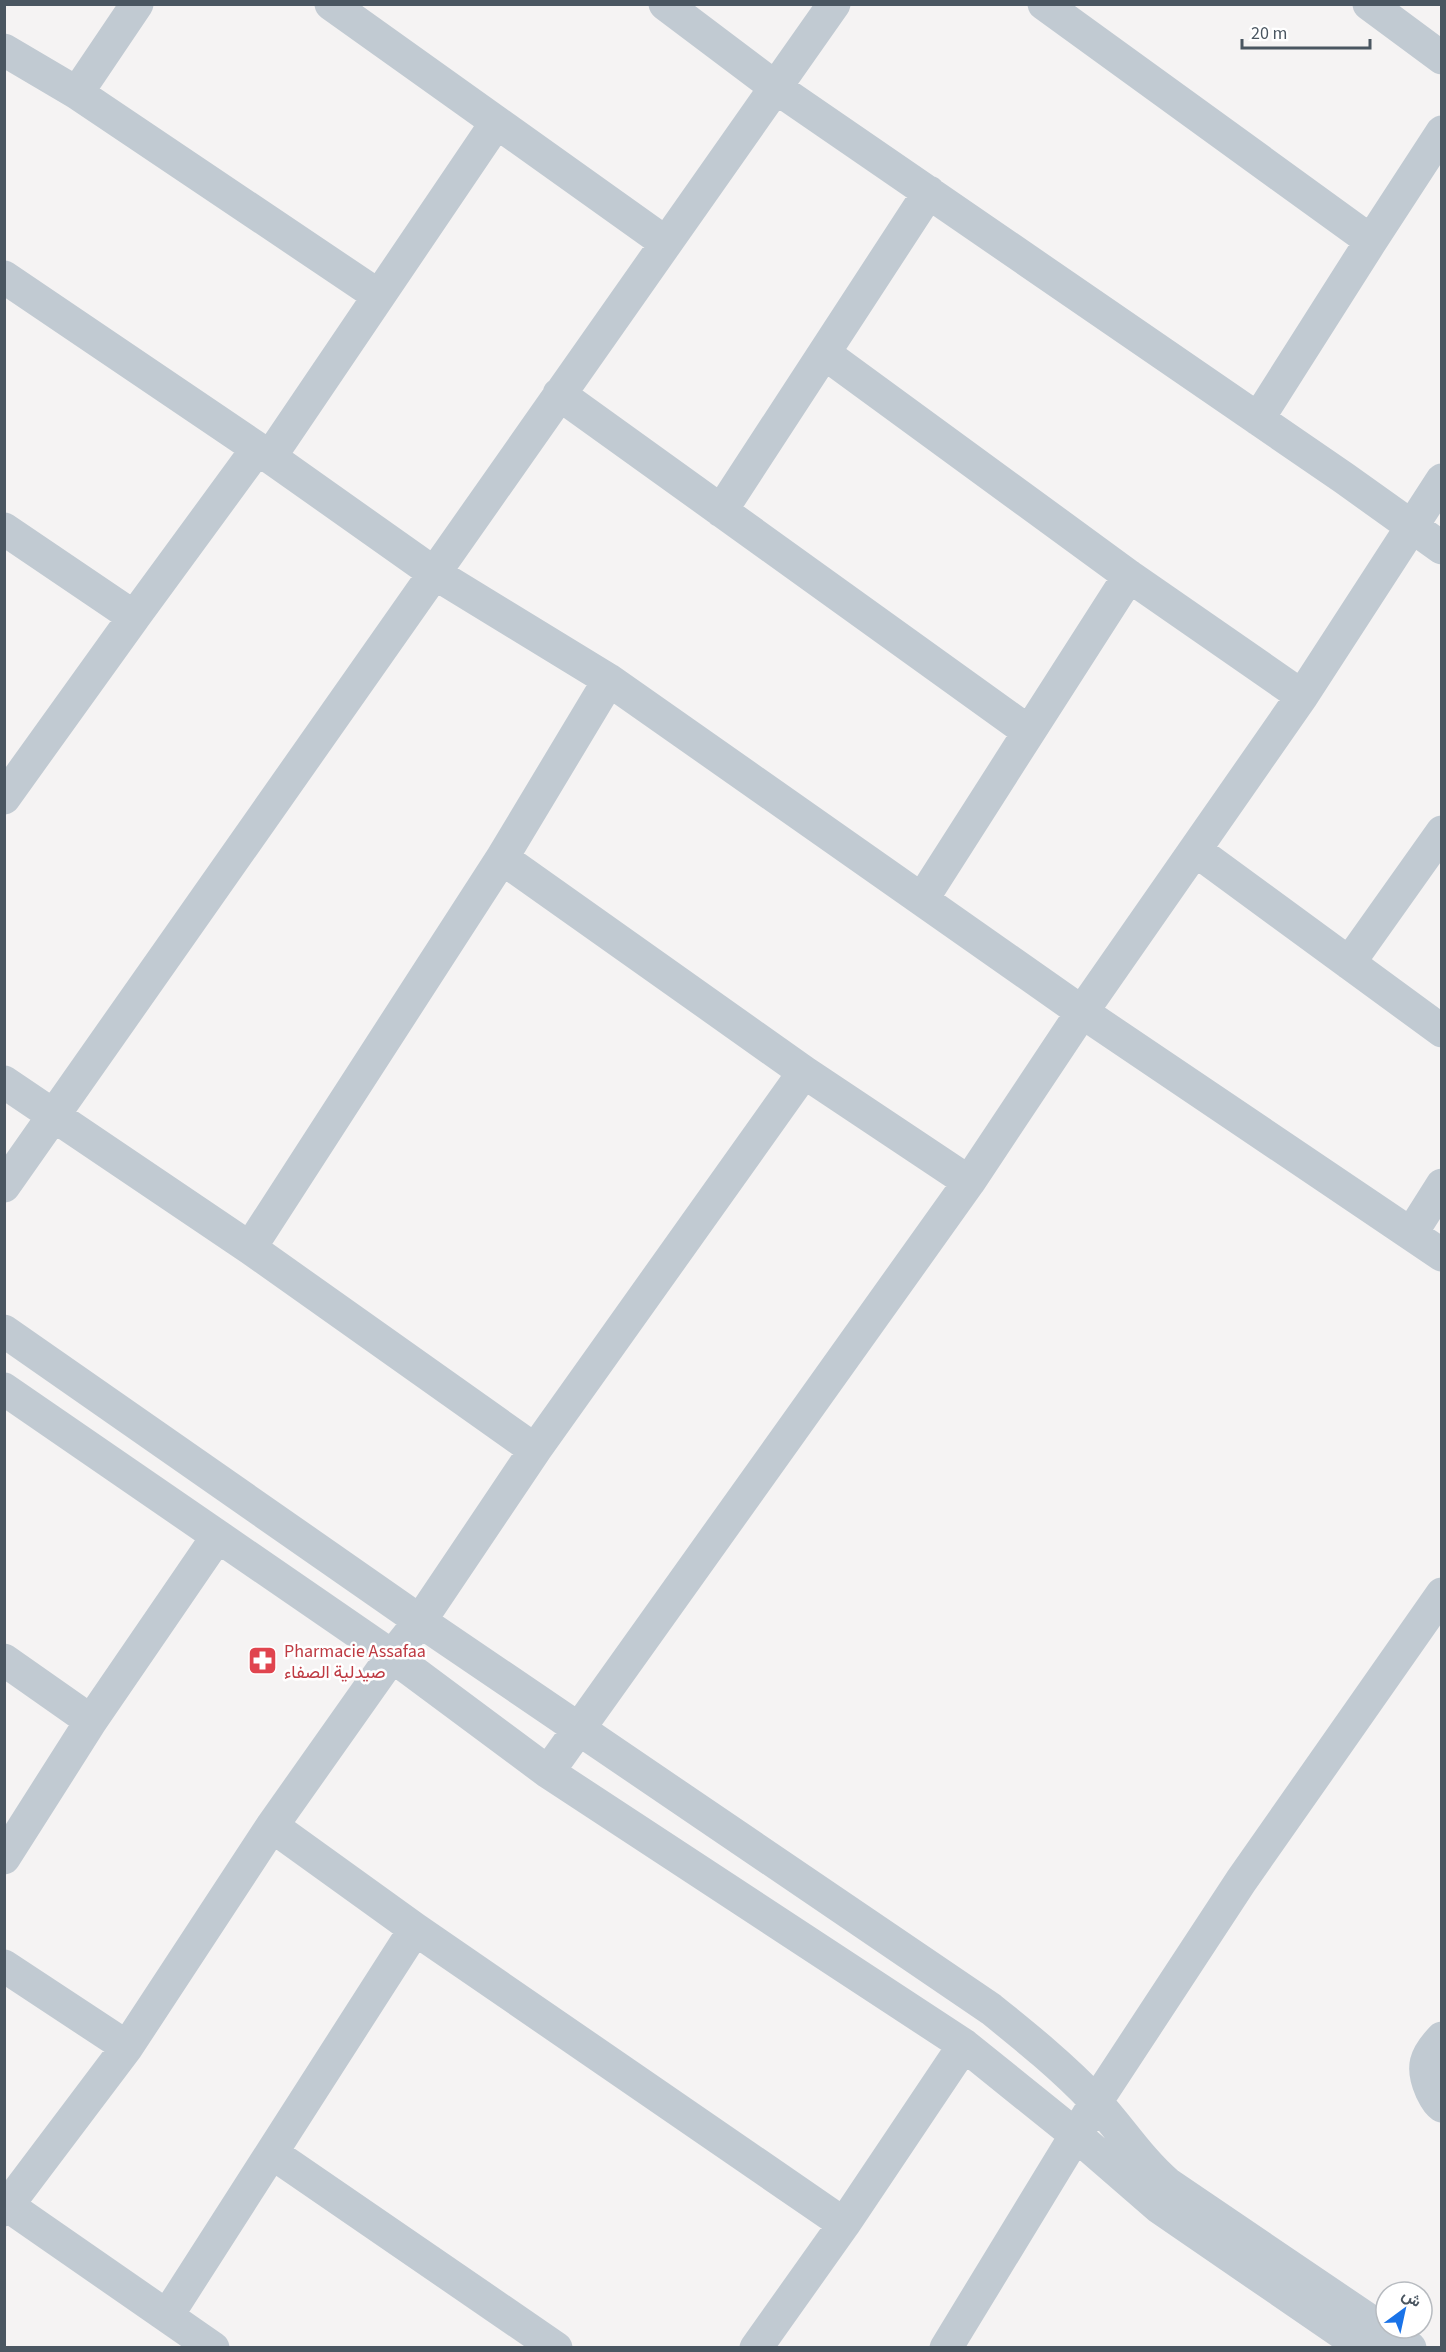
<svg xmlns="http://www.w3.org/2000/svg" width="1446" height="2352" font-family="'Source Sans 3',Vazirmatn,sans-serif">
<rect width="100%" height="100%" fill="#f5f3f3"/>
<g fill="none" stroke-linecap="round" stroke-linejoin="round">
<path stroke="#c1cad2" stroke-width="33" d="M331,4L666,243
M665,4L775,87L1344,478L1442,548
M1044,4L1371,241L1442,132
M1369,4L1442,58
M4,50L77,93L379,296
M77,93L137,4
M4,277L270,457L434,573L609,680L1082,1012L1442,1255
M824,353L1129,576L1302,696
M559,394L1029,732L923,898
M1258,419L1371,241
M270,457L496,123
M721,511L929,192
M4,529L134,617L257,449
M1029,732L1129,576
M4,798L134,617
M1195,850L1442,1031
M502,858L804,1072L969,1182
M1349,963L1442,832
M4,1082L250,1248L535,1450L420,1621L392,1656L272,1826L127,2047L4,2210
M4,1186L834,4
M1411,1234L1442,1185
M250,1248L502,858L609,680
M4,1331L420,1621L991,2009C1027,2038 1063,2067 1095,2101C1120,2128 1139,2159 1168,2184L1410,2348
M4,1389L392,1656L548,1772L964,2045L1077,2136L1160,2208L1364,2348
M535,1450L804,1072
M4,1660L91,1721
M548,1772L969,1182L1082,1012L1302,696L1442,480
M272,1826L415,1929L844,2224
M4,1858L91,1721L217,1537
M4,1966L127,2047
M1442,2038C1425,2056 1421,2067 1431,2090C1434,2096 1436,2102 1442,2106
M272,2153L556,2348
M4,2203L213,2348
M167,2316L415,1929
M756,2348L844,2224L964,2045
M946,2348L1096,2102L1241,1881L1442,1594"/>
</g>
<defs>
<symbol id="pharmacy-square" viewBox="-11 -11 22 22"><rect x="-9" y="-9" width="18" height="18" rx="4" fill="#e0444e" stroke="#fff"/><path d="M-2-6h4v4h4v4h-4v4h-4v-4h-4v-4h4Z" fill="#fff"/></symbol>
</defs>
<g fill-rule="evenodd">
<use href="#pharmacy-square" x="246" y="1644" width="33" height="33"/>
</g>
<g text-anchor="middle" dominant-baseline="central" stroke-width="5" stroke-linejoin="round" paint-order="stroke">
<g font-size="18" fill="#be3a42" stroke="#fff" text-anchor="start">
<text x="284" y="1651">Pharmacie Assafaa<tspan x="284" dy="21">صيدلية الصفاء</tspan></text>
</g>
</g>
<rect width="1446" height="2352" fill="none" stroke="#4a5661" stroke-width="12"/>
<g transform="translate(1404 2310) rotate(33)"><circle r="28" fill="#ffffff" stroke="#b7bbc0" stroke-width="1.5"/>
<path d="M0-4.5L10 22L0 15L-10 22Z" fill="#1a73e8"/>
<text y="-9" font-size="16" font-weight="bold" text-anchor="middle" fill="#4a5661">ش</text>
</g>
<path d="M1242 39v9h128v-9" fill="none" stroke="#4a5661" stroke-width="3"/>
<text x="1251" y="39" font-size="18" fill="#4a5661" stroke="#ffffff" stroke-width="4.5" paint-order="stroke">20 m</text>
</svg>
